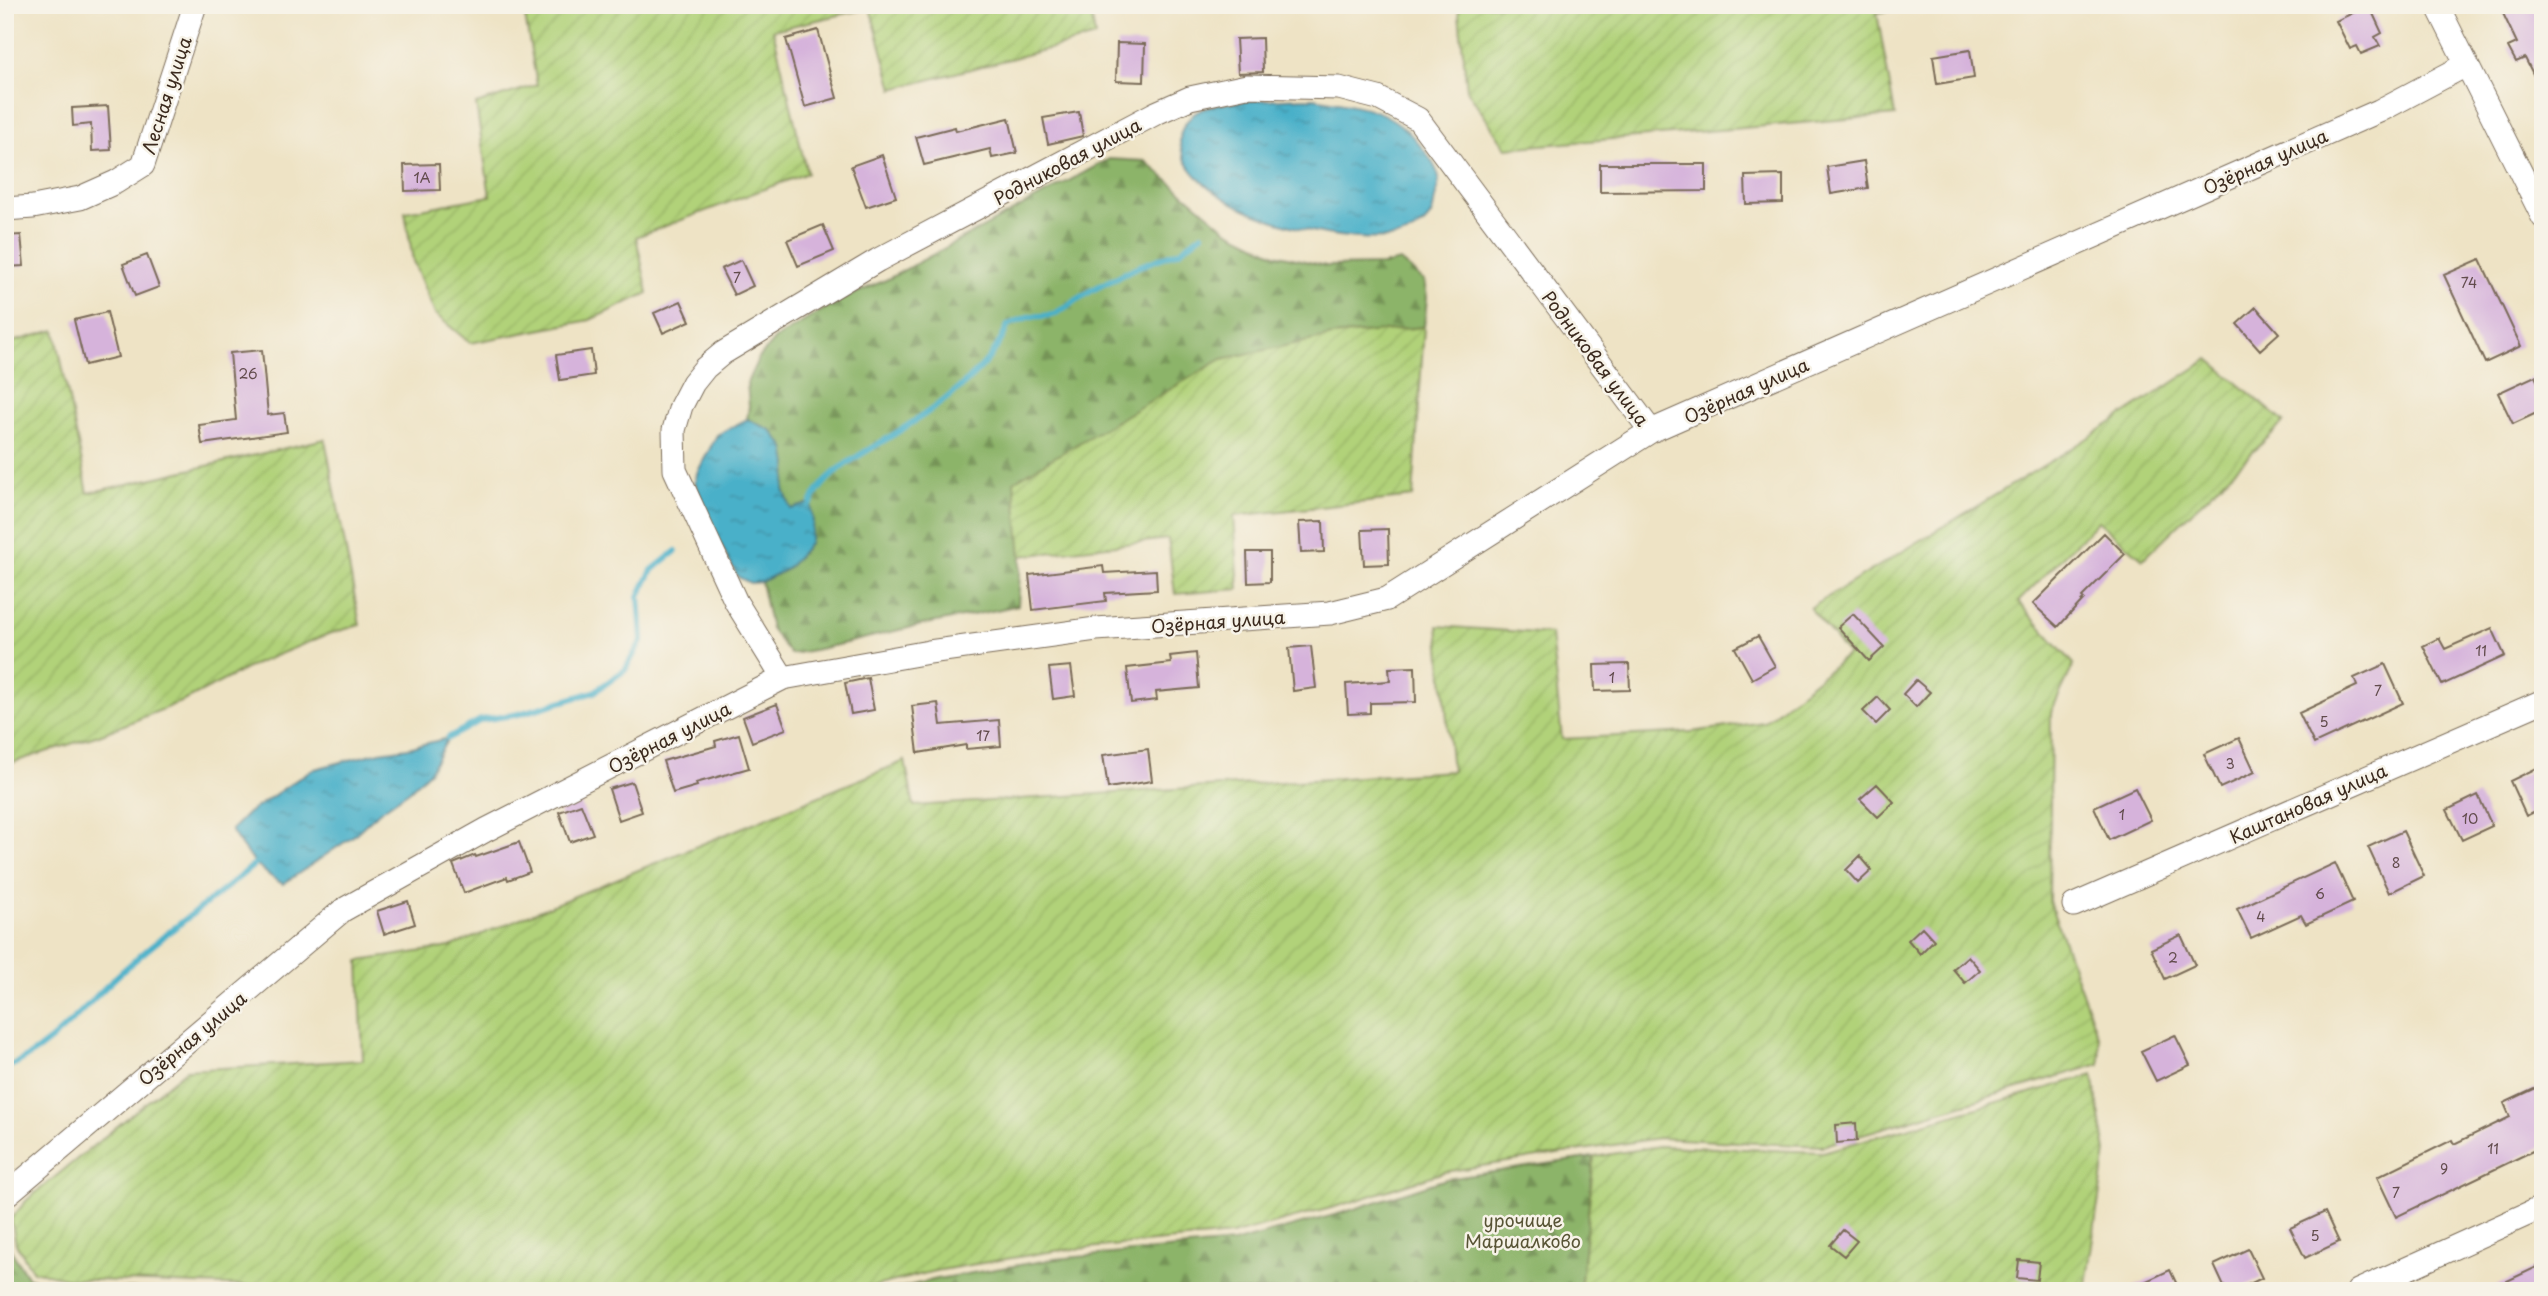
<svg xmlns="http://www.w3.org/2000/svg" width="2548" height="1296" font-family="'Playpen Sans',sans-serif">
<defs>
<pattern id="forest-firs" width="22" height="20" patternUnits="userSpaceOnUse" patternTransform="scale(1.75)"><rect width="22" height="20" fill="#8cb469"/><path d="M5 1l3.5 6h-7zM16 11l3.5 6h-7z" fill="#749356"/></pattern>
<pattern id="garden-furrows" width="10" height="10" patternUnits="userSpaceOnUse" patternTransform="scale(1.75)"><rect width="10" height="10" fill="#b1d279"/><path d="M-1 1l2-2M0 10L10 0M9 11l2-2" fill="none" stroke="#99b468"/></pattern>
<pattern id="water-ripples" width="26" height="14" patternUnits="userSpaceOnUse" patternTransform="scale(1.75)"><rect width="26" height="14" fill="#4ab0c9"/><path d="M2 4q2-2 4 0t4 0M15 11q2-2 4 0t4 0" fill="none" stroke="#3f8fa3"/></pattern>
</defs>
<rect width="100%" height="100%" fill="#f7f3e8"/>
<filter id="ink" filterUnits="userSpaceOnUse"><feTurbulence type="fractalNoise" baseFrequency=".0143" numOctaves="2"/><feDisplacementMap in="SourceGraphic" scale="14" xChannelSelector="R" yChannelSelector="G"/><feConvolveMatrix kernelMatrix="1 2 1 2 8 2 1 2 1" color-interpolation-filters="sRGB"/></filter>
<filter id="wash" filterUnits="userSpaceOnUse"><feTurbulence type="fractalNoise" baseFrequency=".00686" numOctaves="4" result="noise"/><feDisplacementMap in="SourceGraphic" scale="28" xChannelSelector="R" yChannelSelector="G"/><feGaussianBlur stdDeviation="1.57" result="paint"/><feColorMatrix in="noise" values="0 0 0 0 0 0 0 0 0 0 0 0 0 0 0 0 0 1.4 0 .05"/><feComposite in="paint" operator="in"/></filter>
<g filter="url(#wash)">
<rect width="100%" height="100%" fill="#eee3c5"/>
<path fill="url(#forest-firs)" stroke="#646f44" stroke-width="2" d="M1109,159L1145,161L1227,230L1275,254L1326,266L1383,265L1400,261L1424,281L1427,297L1424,327L1333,336L1015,481L1021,556L1018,605C986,613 954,618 922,625C877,634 835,648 790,654L771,629L761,582L787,569L810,503L791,510L783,489L788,464L771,430L747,419L749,406L747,383L758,359L775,339L838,301L888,279Z
M1594,1157L1580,1291H888L937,1279L1055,1259L1233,1243L1345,1212L1446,1179Z
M5,1232L9,1247L28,1278L69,1287L169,1291H5Z"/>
<path fill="url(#garden-furrows)" stroke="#767e4c" stroke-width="2" d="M523,5H1090L1095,37L893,89L870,8L773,30L807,173L636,237L648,293L590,320L470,343L435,314L413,261L405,212L490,196L476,104L537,85Z
M1458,5H1917L1877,13L1895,115L1506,148L1467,90Z
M1424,327L1413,497L1234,516L1239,589L1175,594L1168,539L1021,556L1014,481L1222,359L1333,336Z
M55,330L88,493L325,439L360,625L328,634L253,665L188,699L99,735L5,765V344Z
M2209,359L2284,422L2143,559L2098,521L2018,602L2074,664L2051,712L2049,901L2099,1039L2100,1064L1822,1146L1658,1138L1444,1172L1342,1205L1231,1235L1054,1251L935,1271L855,1291H376L70,1279L33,1271L16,1244L11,1219L27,1200L186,1070L363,1060L359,961L450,947L905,761L914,806L1452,771L1438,626L1551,634L1562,739L1691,732L1764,722L1848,654L1810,608L2074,447Z
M2093,1075L2106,1152L2086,1284L2083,1291H1580L1594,1157L1659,1146L1823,1152Z"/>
<path fill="url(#water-ripples)" stroke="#426d74" stroke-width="2" d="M1314,98C1341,103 1372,105 1395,121C1409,130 1437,162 1439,179C1439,183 1437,190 1436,195C1434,200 1434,210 1431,215C1424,227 1408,235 1396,237C1339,246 1201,214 1182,151C1177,137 1182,124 1194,114C1213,99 1288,99 1314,98Z
M747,419L771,430L785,447L788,464L784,489L791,509L811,503L813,523L809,544L787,569L761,582L750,583L738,577L711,527L695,482L697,473L717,435Z
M448,738L430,771L409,791L379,812L352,837L283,884C259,871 245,853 231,830L248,813L311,770L380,752L408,748Z"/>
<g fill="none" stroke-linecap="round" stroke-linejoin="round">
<path stroke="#4ab0c9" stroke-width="6" d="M811,503C825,472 856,458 883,441C926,415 991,373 1008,325L1028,317L1053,315L1094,289L1137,267L1180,251L1202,234
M448,738L481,720L519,714L594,692L625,670L642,640L639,596L652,570L676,551
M5,1068C52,1050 87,1002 125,969C166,932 213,900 255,864"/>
</g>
<g id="blocks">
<path fill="#d6b3db" d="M2369,5L2382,33L2375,37L2380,46L2361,54L2357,46L2350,49L2336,21Z
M2499,5H2543V94L2525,58L2516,62L2508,47L2517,43Z
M818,30L837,98L805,107L786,39Z
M1262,38L1263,72L1238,73L1236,39Z
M1117,43L1145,44L1144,82L1116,81Z
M1970,50L1974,78L1937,84L1933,56Z
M108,106L111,150L92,151L91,124L73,126L72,108Z
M1079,112L1083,136L1048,144L1043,118Z
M1009,118L1017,153L992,158L990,149L924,165L916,137L955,127L956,131Z
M882,155L896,197L866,207L851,166Z
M1864,161L1868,188L1831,194L1827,167Z
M439,164L440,190L405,191L404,165Z
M1600,164H1706V191L1600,192Z
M1783,175V203L1746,204L1745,176Z
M823,225L834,251L798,266L787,240Z
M21,235L24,266L5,267V236Z
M147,255L159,287L135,296L123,264Z
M2480,259L2521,346L2485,363L2444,275Z
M741,260L753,286L734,295L721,269Z
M681,301L690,321L663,333L654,313Z
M2256,307L2279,333L2260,350L2237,324Z
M107,312L118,357L85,365L74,320Z
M262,350L268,415L284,413L287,432L202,444L199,425L236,420L230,353Z
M591,350L594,375L560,380L556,355Z
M2535,376L2543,393V410L2513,424L2498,393Z
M1323,521L1324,552L1301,553L1299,522Z
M1388,529L1389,564L1364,565L1362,530Z
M2104,533L2125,554L2082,597L2084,599L2058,627L2033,604Z
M1247,552H1270V582L1248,583Z
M1103,566L1104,573L1156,570L1157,590L1105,593L1106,601L1033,610L1029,575Z
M1853,614L1884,647L1869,661L1838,627Z
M2492,628L2505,656L2442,685L2423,646L2439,638L2445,649Z
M1758,636L1775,666L1752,679L1735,648Z
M1311,646L1316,688L1293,691L1289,648Z
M1196,653L1199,688L1156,692L1157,700L1131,703L1127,668L1171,663L1170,656Z
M1629,664L1630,690L1595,691L1594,665Z
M2385,664L2403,703L2314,744L2299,713L2357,686L2354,678Z
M1071,666L1075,696L1053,699L1049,668Z
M1415,667L1416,702L1370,703V713L1348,714L1346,684L1390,681L1389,668Z
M868,678L874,710L851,714L845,683Z
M1916,680L1930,692L1916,707L1903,694Z
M1878,697L1890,710L1876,724L1863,711Z
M938,703L941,725L999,720L1001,746L966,749V745L918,753L912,706Z
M777,704L786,729L752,742L743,717Z
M739,734L749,768L696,783L697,786L673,793L663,761L716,746L715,741Z
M2239,738L2255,772L2220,788L2204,754Z
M1148,749L1152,781L1108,788L1103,755Z
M2543,765V808L2526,816L2510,781Z
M632,782L642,812L619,820L609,789Z
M1877,784L1894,802L1878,817L1860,799Z
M2135,788L2151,820L2109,840L2094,807Z
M2478,795L2492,826L2462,840L2447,810Z
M581,804L593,834L570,842L559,812Z
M2403,831L2424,876L2389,893L2368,847Z
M519,842L530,872L508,880L507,877L464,893L453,864L475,855L476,857Z
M1860,856L1872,870L1858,883L1846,870Z
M2335,863L2353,902L2306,924L2301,915L2251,938L2237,909Z
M408,901L415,924L384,934L377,911Z
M1922,927L1934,940L1920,954L1908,940Z
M2181,935L2195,965L2165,979L2151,949Z
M1968,956L1980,970L1965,983L1953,969Z
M2175,1035L2190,1065L2156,1081L2141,1051Z
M2536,1088L2543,1101V1146L2396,1217L2377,1177L2452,1140L2454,1144L2510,1117L2504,1103Z
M1856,1123L1857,1141L1837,1143L1836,1125Z
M2325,1212L2339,1242L2305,1258L2290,1228Z
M1843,1230L1857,1241L1844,1256L1830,1245Z
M2248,1249L2262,1278L2235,1291H2226L2214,1265Z
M2019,1260L2039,1262L2037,1280L2017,1278Z
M2543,1264V1291H2486Z
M2170,1270L2180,1291H2125Z"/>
</g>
</g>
<g filter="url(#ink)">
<use href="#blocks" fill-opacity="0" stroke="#7a6b58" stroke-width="2"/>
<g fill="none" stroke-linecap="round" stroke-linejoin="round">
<defs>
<path id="street" d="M2437,5L2543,217
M5,209L33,207L80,198L116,182L143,165L195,5
M783,678L736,602L675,470L674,430L681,406L693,383L705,368L723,353L878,260L1156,113L1190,98L1247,86L1339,88L1378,98L1418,119L1651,431
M2074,905L2543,701
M5,1196L343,910L486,830L783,678L929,652L1096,629L1330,613L1387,599L1651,431L2379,111L2466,65
M2358,1291L2543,1207"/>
</defs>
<use href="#street" stroke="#7a6b58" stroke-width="25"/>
<use href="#street" stroke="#fff" stroke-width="23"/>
</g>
</g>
<g text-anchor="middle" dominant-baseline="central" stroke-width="5" stroke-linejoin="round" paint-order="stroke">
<g font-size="14" fill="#624c4d">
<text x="422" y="177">1А</text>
<text x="737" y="277">7</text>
<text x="2469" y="282">74</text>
<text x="248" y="373">26</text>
<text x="2481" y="650">11</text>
<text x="1612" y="677">1</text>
<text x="2378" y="690">7</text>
<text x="2324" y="721">5</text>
<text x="983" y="735">17</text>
<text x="2230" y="763">3</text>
<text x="2122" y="814">1</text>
<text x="2470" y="818">10</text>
<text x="2396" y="862">8</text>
<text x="2320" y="893">6</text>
<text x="2261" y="916">4</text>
<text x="2173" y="957">2</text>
<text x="2493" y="1148">11</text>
<text x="2444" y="1168">9</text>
<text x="2396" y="1192">7</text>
<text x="2315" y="1235">5</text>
</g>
<g font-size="18" fill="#3b2a1e" stroke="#f7f3e8">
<text transform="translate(166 95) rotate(-72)">Лесная улица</text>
<text transform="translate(1067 161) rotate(-28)">Родниковая улица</text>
<text transform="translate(2265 161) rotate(-24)">Озёрная улица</text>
<text transform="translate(1596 358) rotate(53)">Родниковая улица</text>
<text transform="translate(1746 390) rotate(-24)">Озёрная улица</text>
<text transform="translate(1218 621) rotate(-4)">Озёрная улица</text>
<text transform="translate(669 737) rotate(-27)">Озёрная улица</text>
<text transform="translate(2308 803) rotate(-24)">Каштановая улица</text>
<text transform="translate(192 1038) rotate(-40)">Озёрная улица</text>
</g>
<g font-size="18" fill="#585435" stroke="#f7f3e8">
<text x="1523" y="1219">урочище<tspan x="1523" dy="21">Маршалково</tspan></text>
</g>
</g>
<rect width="2548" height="1296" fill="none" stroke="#f7f3e8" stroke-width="28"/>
</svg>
